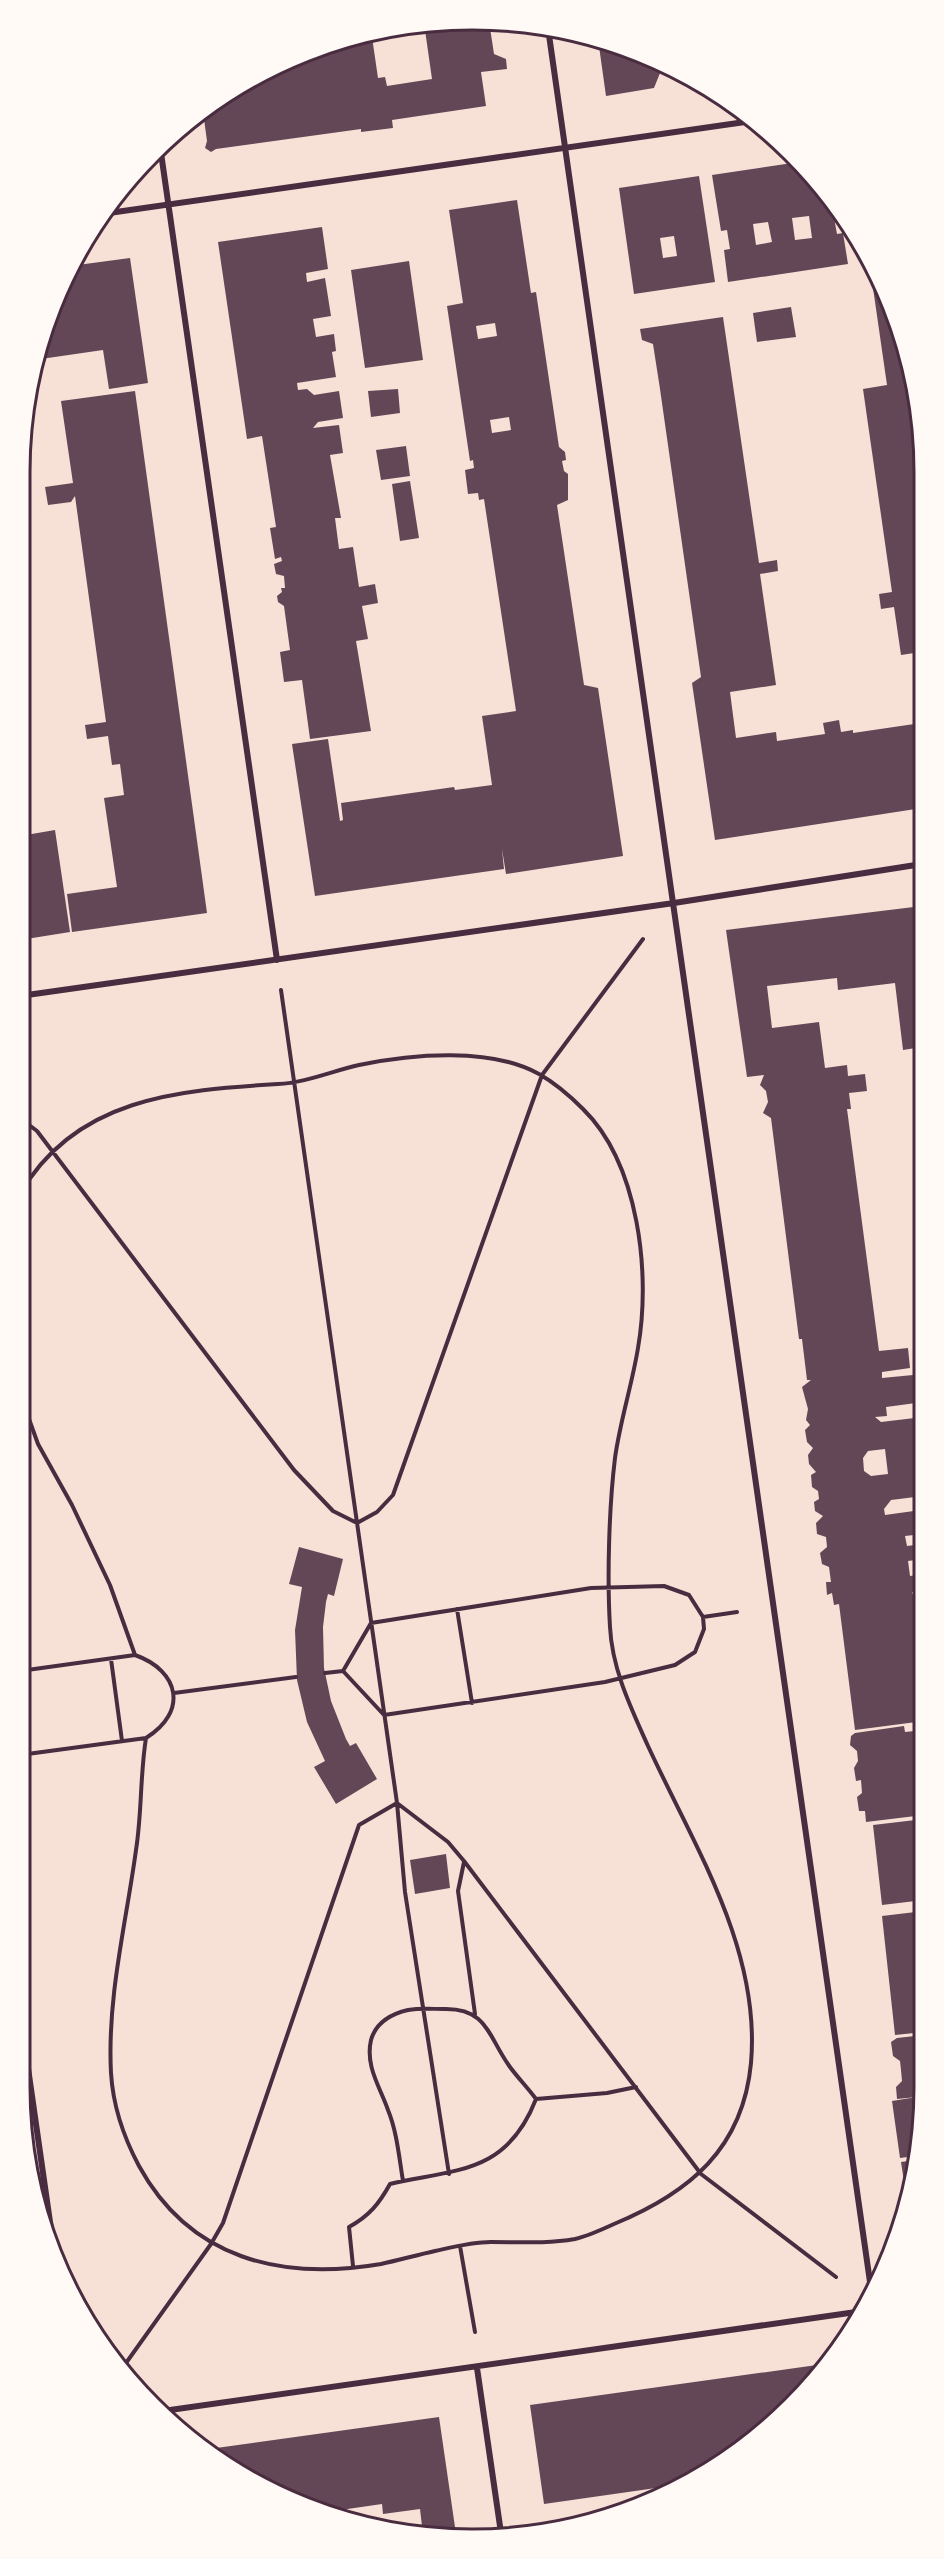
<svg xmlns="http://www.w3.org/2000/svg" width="944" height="2559" font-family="'IBM Plex Sans',sans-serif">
<rect width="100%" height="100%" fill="#f7e1d7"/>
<path fill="#644757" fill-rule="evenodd" d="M489,21L494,54L506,59L507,69L481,72L486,106L392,120L393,128L361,132V129L216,149L211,152L205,148L207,141L204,119L201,120L200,113L246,80L327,43L372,37L378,78L385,77L387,86L432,79L424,23Z
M598,39L650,63L671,72L660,73L654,88L606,96Z
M799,162L812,174L836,212H833L837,234L843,233L848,264L728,282L724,250L730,249L727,230L721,231L712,175ZM809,216L812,238L795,240L792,218ZM768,222L772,242L756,245L753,224Z
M699,176L715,282L634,294L619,188ZM674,236L677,256L663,258L660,238Z
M517,200L531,293L536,292L559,447L565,452L566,460L562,461L564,471L568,474V500L557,505L584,685L598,688L623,856L506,874L502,849L504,869L315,896L292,744L328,739L340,821L343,820L341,803L454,787L455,790L492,785L482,716L516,711L484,499L479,500L478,493L468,494L465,470L474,468L473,460L470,461L447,306L463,303L449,210ZM495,323L497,336L478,339L476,326ZM509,417L511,430L492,433L490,420Z
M322,227L328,269L306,273L307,282L325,278L331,316L313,319L316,337L334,334L336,351L332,352L336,377L297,383L298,390L307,389L314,395L339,391L343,418L318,422L313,428L339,425L343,453L330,455L341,518H335L339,549L353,547L359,587L375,584L378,603L362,606L368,639L356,641L371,731L310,739L302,680L284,682L280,652L290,650L284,606L278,602L277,596L282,592L281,588H285L284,576L276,574L274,564L282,561L281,557L275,559L270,528L276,527L262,436L247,439L218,242Z
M130,258L148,383L109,389L103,350L34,360L70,266Z
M409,261L423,360L365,368L351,270Z
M878,280L890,299L921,413V652L901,655L894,607L881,609L879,594L892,592L863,389L887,385L872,281Z
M791,307L796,337L757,342L753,313Z
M723,317L759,563L777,560L778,571L760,574L776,685L730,692L736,738L776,732L777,741L825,734L823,723L839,720L841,732L853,730V733L921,723L922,808L715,840L692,683L701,677L660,389L653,344L642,340L640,329Z
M398,389L400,413L371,417L368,391Z
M135,391L207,913L72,932L67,894L117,887L104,798L124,795L120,764L112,765L108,736L87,739L85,725L106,722L75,496L71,502L48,505L45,487L73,483L61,401Z
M406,446L410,476L381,480L376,450Z
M410,481L419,538L400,541L392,484Z
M55,830L70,932L20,940V836Z
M922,906V1047L903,1050L895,983L838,990L837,978L767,986L772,1028L819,1022L825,1068L847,1065L848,1076L865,1074L867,1091L849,1093L851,1109H847L879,1351L908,1348L910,1368L882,1372V1378L913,1375L916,1403L886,1407L887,1416L875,1417L881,1422L923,1417V1496L891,1500L884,1509L885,1515L921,1510L923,1518V1534L905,1536L907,1546L923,1544V1559L908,1561L910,1576L923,1574V1591L912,1592L913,1595L919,1594L923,1628L924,1721L855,1730L839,1604L834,1605L832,1593L827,1595L826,1582H831L829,1567L822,1564L820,1553L827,1547L826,1537L817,1534L816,1523L823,1516L815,1511L814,1502L819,1499L818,1491L812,1487L811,1475L816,1472L809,1464L808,1455L813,1448L807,1442L805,1430L810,1425L806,1420L808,1409L802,1387L811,1380H807L802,1339H799L771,1118L763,1113L768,1102L766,1091L760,1085L764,1075L747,1077L726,930ZM885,1449L888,1474L871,1476L864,1471L863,1458L868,1451Z
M299,1547L343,1559L334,1596L328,1594L326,1602L323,1627L324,1668L331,1701L346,1739L350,1746L356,1743L377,1779L336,1804L314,1767L325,1761L307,1722L297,1680L295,1630L302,1587L289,1584Z
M904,1726L905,1732L924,1730V1815L866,1822L865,1811H859L857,1797L862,1793L861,1780L856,1781L854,1768L858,1761L857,1751L850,1745L851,1736L855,1733Z
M924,1819V1900L882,1905L873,1825Z
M446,1854L450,1888L415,1894L410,1860Z
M924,1911V2032L895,2035L882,1916Z
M924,2035V2087L915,2156L900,2158L892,2101L917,2097L897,2099L896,2087L902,2081L901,2070L900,2061L893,2056L891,2042L897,2038Z
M915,2160L909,2204L908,2208L901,2162Z
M831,2363L723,2463L684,2484L544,2504L530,2405Z
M439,2417L456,2534L423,2535L420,2509L383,2514L382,2504L320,2513L246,2479L209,2449Z"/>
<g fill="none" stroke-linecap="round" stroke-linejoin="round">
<path stroke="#4a2c40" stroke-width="4" d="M281,990L397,1803L405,1892L449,2174
M20,1118L37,1131L294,1470L333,1511L357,1523L377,1512L393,1495L542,1075L643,939
M20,1194C75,1098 178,1090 278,1084C305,1083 332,1071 359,1065C412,1054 491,1047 539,1074C555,1083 570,1096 583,1109C639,1164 651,1274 638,1348C632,1385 620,1421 615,1458C609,1507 607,1577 610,1627C612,1669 631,1708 648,1746C694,1846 761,1949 751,2063C743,2149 689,2193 614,2224C601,2230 588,2236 575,2239C547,2244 519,2242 491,2242C472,2242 453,2247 435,2251C417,2255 399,2260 381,2264C281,2281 190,2259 139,2166C123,2136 113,2106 111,2073C107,1997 126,1924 136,1850C142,1812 140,1775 146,1738C188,1712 180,1671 135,1655L110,1585L72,1505L38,1444L20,1394
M457,1609L472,1703
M703,1617L737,1612
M111,1659L122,1741
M20,1671L135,1655
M325,1673L343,1671L371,1623L591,1588L664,1586L689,1595L703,1617L704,1629L695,1652L675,1665L605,1682L384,1715L343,1671
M174,1693L296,1677
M20,1755L146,1738
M464,1862L458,1891L475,2014
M536,2099L607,2093L636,2087
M460,2246L475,2332
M353,2266L349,2227C369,2216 379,2204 390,2184C456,2169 507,2174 536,2099C528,2088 518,2078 510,2067C488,2037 488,2008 444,2009C432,2009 420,2008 408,2010C391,2014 376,2022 371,2040C365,2066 380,2087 388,2110C397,2132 399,2157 403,2181
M121,2370L211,2244L223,2223L359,1825L397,1803L448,1842L464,1861L701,2174L836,2277"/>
<path stroke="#4a2c40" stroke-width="6" d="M548,28L872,2296
M160,146L277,960
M102,214L752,121
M20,996L674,903L922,864
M20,2012L55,2257
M477,2368L501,2533
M163,2411L863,2311"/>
</g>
<path d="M0 0H944V2559H0ZM472 30H472A442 442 0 0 1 914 472V2087A442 442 0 0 1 472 2529H472A442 442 0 0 1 30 2087V472A442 442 0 0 1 472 30Z" fill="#fffaf5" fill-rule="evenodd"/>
<path fill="none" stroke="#4a2c40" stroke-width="3" d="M472 30H472A442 442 0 0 1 914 472V2087A442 442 0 0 1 472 2529H472A442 442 0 0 1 30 2087V472A442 442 0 0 1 472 30Z"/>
</svg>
